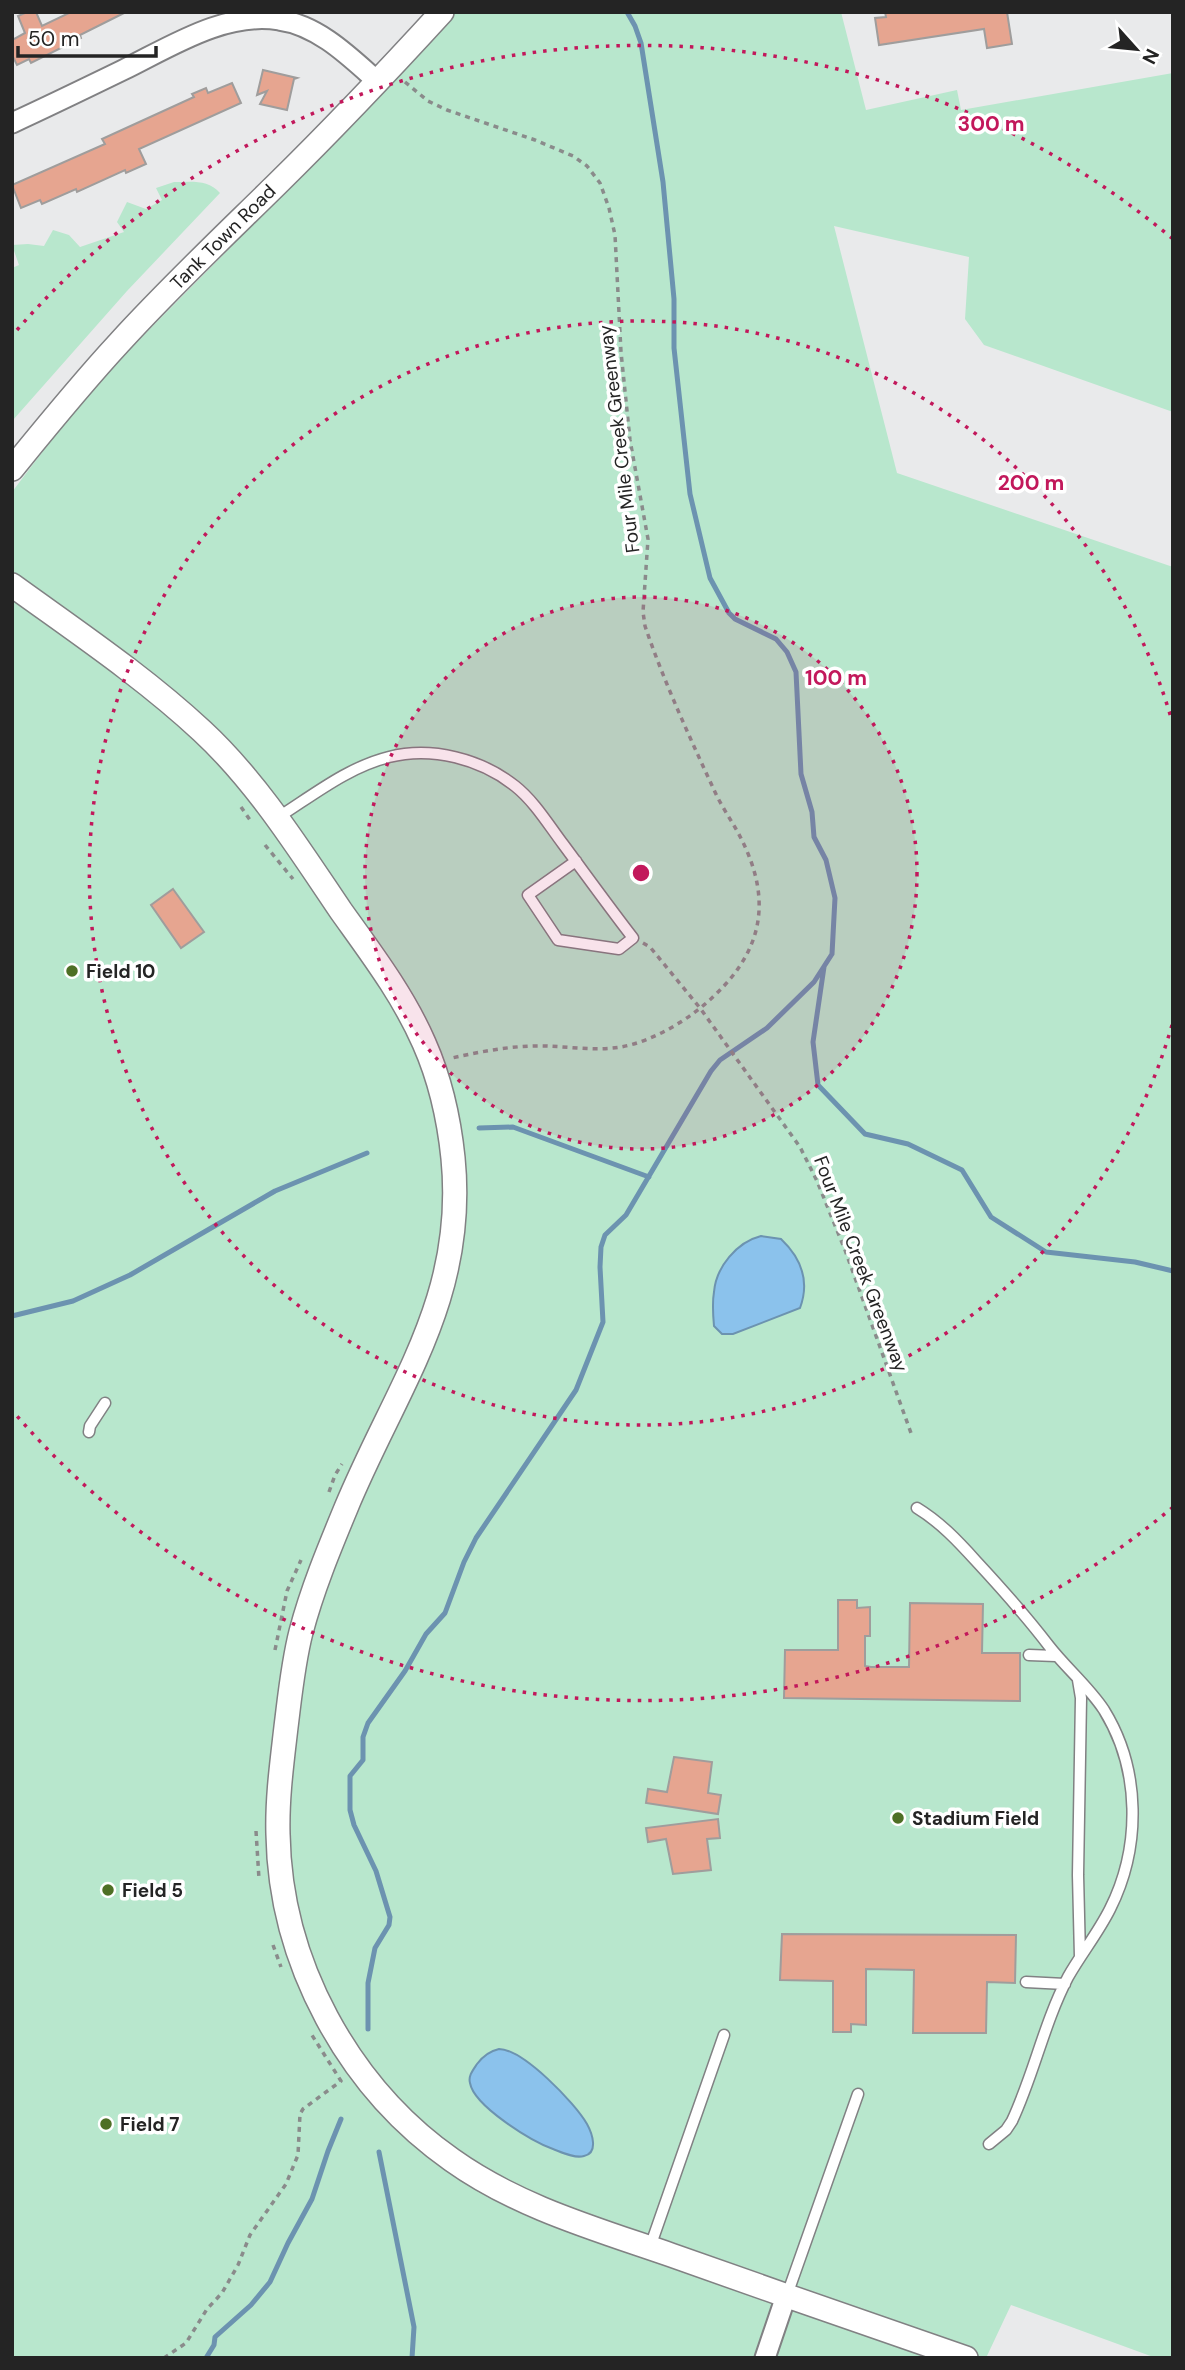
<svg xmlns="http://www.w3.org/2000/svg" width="1185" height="2370" font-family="'DM Sans',sans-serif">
<rect width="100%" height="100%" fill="#e9eaeb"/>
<path fill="#b8e7cd" d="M454,12H841L866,110L957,90L961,110L1173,73V412L984,345L965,319L969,257L834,226L897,473L1173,567V2358H1156L1011,2305L986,2358H12V492L59,430L125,354L230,248Z
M174,182C192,182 208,179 220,193L127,291L13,420L12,268L19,265L12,245L28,244L44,246L53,230L69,235L80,247L124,232L117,222L127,202L146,209L162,200L156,188Z"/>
<path fill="#8bc2ec" stroke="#6c93b0" stroke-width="2" d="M761,1236L781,1239C801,1258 810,1281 800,1308L733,1334H722L714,1326C713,1315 712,1303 714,1292C716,1267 737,1242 761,1236Z
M499,2049C523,2049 575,2103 587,2124C592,2133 599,2153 584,2156C575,2159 561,2152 553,2149C531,2141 474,2106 470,2083C468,2076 473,2070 477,2064C483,2056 490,2051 499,2049Z"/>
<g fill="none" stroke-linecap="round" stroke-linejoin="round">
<path stroke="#6c93b0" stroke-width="5" d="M824,967L813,1042L818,1085L865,1134L908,1144L962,1170L991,1217L1046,1252L1135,1262L1173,1271
M479,1128L513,1127L649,1177
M12,1316L73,1301L130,1275L275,1191L367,1153
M368,2029V1983L375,1948L389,1925L390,1917L376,1871L354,1825L350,1810V1776L363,1760V1737L368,1723L405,1671L426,1634L445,1613L464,1562L476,1538L576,1390L603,1322L600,1267L601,1247L605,1235L626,1215L711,1071L720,1060L767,1028L814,982L832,954L835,898L826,860L814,837L812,812L801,774L796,672L787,652L776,639L735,619L729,613L710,578L690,494L674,348V299L663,182L641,43L635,26L627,12
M379,2152L414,2327L412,2358
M206,2358L214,2345L215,2337L251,2305L270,2282L288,2243L312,2199L328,2151L341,2119"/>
</g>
<path fill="#e6a590" stroke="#9f9d9c" stroke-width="2" d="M27,12H36L42,26L71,12H126L80,35L81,38L31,63L29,59L17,65L12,55V40L25,33L18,16Z
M885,12H1007L1012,44L987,48L984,29L879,45L875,18L886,17Z
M263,70L297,78L294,79L287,110L260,104L267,91L257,95Z
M232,83L241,103L139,149L146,164L126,173L125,170L77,192L76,189L42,204L40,200L21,208L12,185L105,144L102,139L194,97L192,94L206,88L208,93Z
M173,889L204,932L181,948L151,905Z
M838,1600H857V1608L870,1607V1636H865V1666L871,1667H909L910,1603L983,1604L982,1653H1020V1701L784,1698L785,1650H838Z
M674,1757L712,1762L708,1793L721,1795L718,1814L646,1803L648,1789L667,1792Z
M718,1819L720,1838L707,1839L711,1870L673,1874L666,1839L648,1842L646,1828Z
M782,1934L1016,1935L1015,1983L987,1982L986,2033H913L914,1970L866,1969V2025L851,2024V2032H833V1981L780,1980Z"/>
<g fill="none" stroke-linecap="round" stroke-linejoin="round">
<defs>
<path id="service" d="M277,818C312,796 348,767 389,757C432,746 481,759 515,786C534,801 548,824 563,844C586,875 609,907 633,938L619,949L558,940L528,895L576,861
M89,1432L90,1426L105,1403
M917,1508C940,1522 958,1541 976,1561C1002,1589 1026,1616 1049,1646C1066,1668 1089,1687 1104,1710C1141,1770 1141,1847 1110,1909C1098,1933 1081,1954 1068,1977C1044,2023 1034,2074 1012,2121L1006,2130L989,2144
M1029,1655L1056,1656
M1078,1680L1081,1698L1078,1875L1080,1957
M1026,1982L1065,1984
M650,2247L724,2035
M787,2295L858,2094"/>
<path id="minor" d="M12,123C49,106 86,88 123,70C170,47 225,11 279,20C318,25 350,57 378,82
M765,2358L786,2296"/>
<path id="tertiary" d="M12,469C47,426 81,384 119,343C169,288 223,237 276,185C333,129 388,71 442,12
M12,585C77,632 144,677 202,731C257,782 299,849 341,911C371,953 403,995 424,1043C440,1079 449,1119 453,1158C467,1299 396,1387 346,1508C329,1549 312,1590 301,1632C293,1663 290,1695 286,1727C282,1762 277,1798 278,1834C280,1962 348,2087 452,2160C518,2207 596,2229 671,2255C769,2290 868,2324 966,2358"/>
</defs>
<use href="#service" stroke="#818183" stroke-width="13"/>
<use href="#minor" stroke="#818183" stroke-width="23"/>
<use href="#tertiary" stroke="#818183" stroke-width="26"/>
<path stroke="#8a8b8b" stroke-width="3.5" stroke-dasharray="5 5" stroke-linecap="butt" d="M405,82L428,101L447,110L535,140L573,156L587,166L600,183L609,208L615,235L621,352L630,440L648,539L643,612L645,626C664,682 690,738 715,792C721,805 729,817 736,829C772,893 767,946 714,996C690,1019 654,1041 621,1047C597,1051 571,1047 547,1046C515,1045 483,1051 452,1058
M241,807L250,820
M265,845L293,879
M643,943L650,947L700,1008L800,1147L817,1181L845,1250L911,1433
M329,1492L335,1475L342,1464
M275,1650L287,1591L301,1560
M256,1831L259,1879
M273,1945L281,1967
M164,2358L186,2343L207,2309L222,2293L238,2265L250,2235L286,2184L298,2155L300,2114L303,2109L341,2081L310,2032"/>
<use href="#service" stroke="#fff" stroke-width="10"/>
<use href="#minor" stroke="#fff" stroke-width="19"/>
<use href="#tertiary" stroke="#fff" stroke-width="23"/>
</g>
<circle cx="641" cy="873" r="276" fill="#c2185b" fill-opacity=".12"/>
<g fill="none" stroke="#c2185b" stroke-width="3.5" stroke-dasharray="3.5 7">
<circle cx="641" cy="873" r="276"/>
<path d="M1172 1025A552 552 0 1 1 1172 721"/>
<path d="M1173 1507A827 827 0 0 1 17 1416M17 330A827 827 0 0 1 1173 239"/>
</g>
<g fill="#4e6f25" stroke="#fff" stroke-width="2.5">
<circle cx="72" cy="971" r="7"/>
<circle cx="898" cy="1818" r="7"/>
<circle cx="108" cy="1890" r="7"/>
<circle cx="106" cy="2124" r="7"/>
</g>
<g text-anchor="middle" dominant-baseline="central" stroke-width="7" stroke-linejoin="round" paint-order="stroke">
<g font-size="19" fill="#242424" stroke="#fff">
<text transform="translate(223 237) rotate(-45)">Tank Town Road</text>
<text transform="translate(619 439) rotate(-97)">Four Mile Creek Greenway</text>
<text transform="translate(861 1264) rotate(69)">Four Mile Creek Greenway</text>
</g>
<g font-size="19" font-weight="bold" fill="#242424" stroke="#fff" text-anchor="start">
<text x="86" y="971">Field 10</text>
<text x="912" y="1818">Stadium Field</text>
<text x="122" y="1890">Field 5</text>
<text x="120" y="2124">Field 7</text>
</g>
</g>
<circle cx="641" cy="873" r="10" fill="#c2185b" stroke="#fff" stroke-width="3.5"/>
<g font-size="21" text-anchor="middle" font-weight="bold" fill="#c2185b" stroke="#fff" stroke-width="7" stroke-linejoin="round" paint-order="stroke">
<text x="991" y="131">300 m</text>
<text x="1031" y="490">200 m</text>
<text x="836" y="685">100 m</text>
</g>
<rect width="1185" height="2370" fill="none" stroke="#242424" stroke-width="28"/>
<g transform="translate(1136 49) rotate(117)" stroke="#ffffff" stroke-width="5" paint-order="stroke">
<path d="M0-5L12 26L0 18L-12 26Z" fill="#242424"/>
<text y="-10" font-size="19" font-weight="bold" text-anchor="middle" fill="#242424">N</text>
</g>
<path d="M18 46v10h138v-10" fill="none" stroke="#242424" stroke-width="3.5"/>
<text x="28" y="46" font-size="21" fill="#242424" stroke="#ffffff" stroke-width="5" paint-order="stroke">50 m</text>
</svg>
